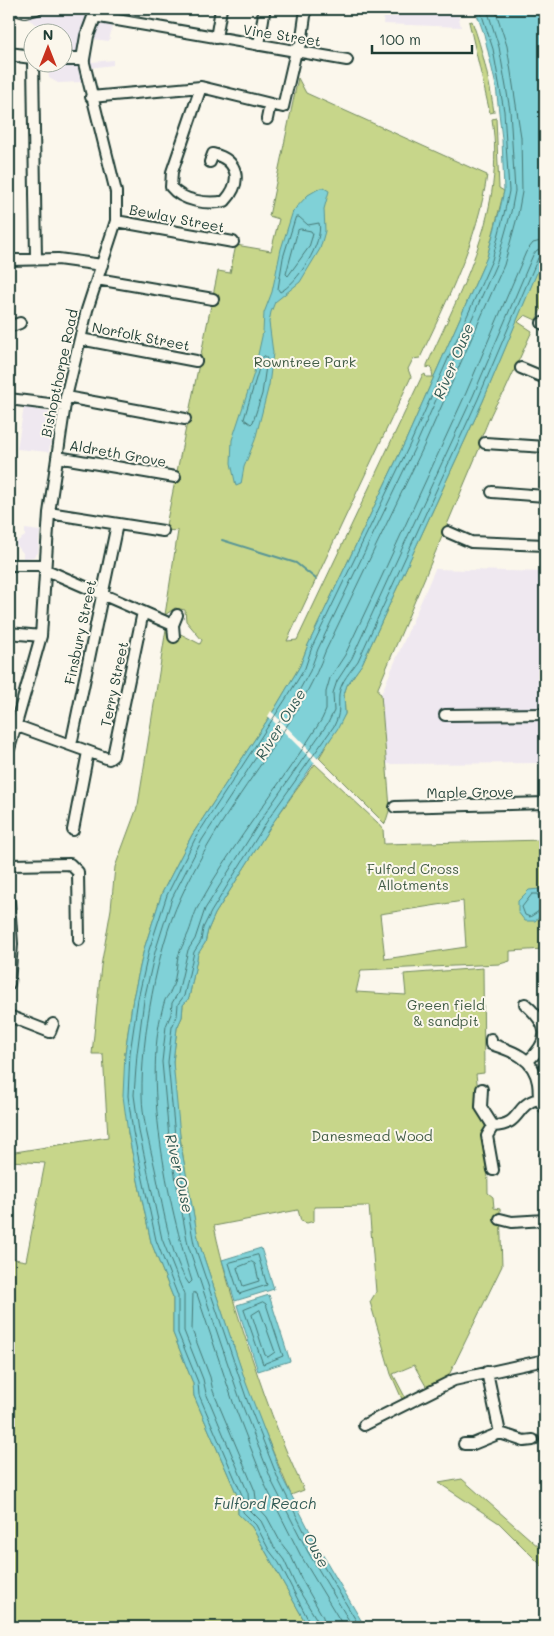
<svg xmlns="http://www.w3.org/2000/svg" width="554" height="1636" font-family="Mali,sans-serif">
<rect width="100%" height="100%" fill="#fbf7ec"/>
<filter id="ink" filterUnits="userSpaceOnUse"><feTurbulence type="fractalNoise" baseFrequency=".02" numOctaves="2"/><feDisplacementMap in="SourceGraphic" scale="10" xChannelSelector="R" yChannelSelector="G"/><feConvolveMatrix kernelMatrix="1 2 1 2 8 2 1 2 1" color-interpolation-filters="sRGB"/></filter>
<g filter="url(#ink)">
<path fill="#efe8f0" d="M37,9L116,10L109,41L93,39L92,51V62L113,60V65L81,69L82,82L58,83L49,78L48,70H41V63L62,62V32H49L26,18Z
M385,9H457L461,27L383,24Z
M24,407L52,413L54,418L49,452L17,449Z
M25,529L40,531L38,553L33,557L23,558V553L15,543L25,536Z
M435,569L545,572V763L386,764L381,694Z"/>
<path fill="#c7d68a" stroke="#738a5f" fill-rule="evenodd" d="M472,21C483,51 489,80 494,112L490,113L469,22Z
M298,78L306,93L487,175C478,240 447,300 420,358L413,359L408,369L411,377L287,641L297,640L422,376L425,374L426,377H433L431,367L427,368V365C463,285 506,210 492,119L496,118L499,188L504,191L487,257L406,440L308,645L300,666L274,710L192,835L162,893L144,949L133,998L125,1053L128,1133L151,1242L173,1297V1333L193,1383L194,1396L238,1497V1514L252,1527L308,1627H9V1258L26,1261L45,1163L9,1161V1153L108,1137L103,1054H92L101,966L111,909L115,867L138,805L166,629L169,628L200,644L202,640L186,621L185,610L175,608L165,615L178,531L165,530L218,271L230,273L236,245L271,251L279,219L269,216Z
M545,252V301L536,320L525,315L518,322L532,331L504,393C493,405 488,423 481,438L482,442L378,688V692L381,694L390,808L385,824L319,758L345,714L344,694L347,685L362,664L483,401Z
M315,764L378,823L383,829L384,844L545,840V949L510,951V961L500,964L361,970L356,992L406,995L404,974L483,968L484,1073L476,1074L481,1116L487,1130L488,1193L493,1197L494,1208L500,1209L502,1266L448,1377L427,1388L414,1365L393,1374L405,1397L402,1399L391,1374L370,1302L376,1292L369,1206L314,1207V1221L307,1223L301,1221L298,1210L214,1226C222,1264 233,1300 245,1337C262,1389 280,1441 304,1490L291,1495L251,1399L199,1243L186,1176L176,1110L173,1062L177,1028L182,1017L183,1005L189,998L198,953L205,943L208,930L215,914L274,821ZM463,901L466,947L385,959L380,914Z
M462,1479L540,1548L545,1546V1569L499,1523L439,1483Z"/>
<path fill="#80d1d7" stroke="#599696" d="M475,9H545L544,256L483,401L362,664L347,685L344,694L345,714L338,728L274,821L215,914L208,930L205,943L198,954L189,998L183,1005L182,1017L177,1028L173,1062L181,1146L199,1243L246,1383L283,1479L318,1547L365,1627H308L252,1527L238,1514V1497L194,1396L193,1383L173,1333V1297L151,1242L128,1133L123,1096L125,1053L133,998L144,949L162,893L192,835L274,710L300,666L308,645L406,440L487,257L500,209L504,191L502,139L496,86L484,34Z
M320,188H324L329,191L324,209L325,231L320,249L300,282L275,302L271,312L269,322L273,353L269,385L255,440L244,467L241,484L236,486L231,463L232,440L254,373L263,332L264,313L272,292L281,249L293,211L308,195Z
M539,889C548,899 546,913 535,921H525L518,912V901L529,890Z
M261,1248L274,1289L235,1301L222,1260Z
M269,1295L290,1361L258,1371L237,1305Z"/>
<path fill="#fbf7ec" d="M271,711L320,761L317,765L268,716Z"/>
<g fill="none" stroke-linecap="round" stroke-linejoin="round">
<path stroke="#467875" stroke-width="1" d="M495,9L507,46L521,137L522,192L518,214L504,265L423,448L325,652C305,707 266,755 234,804C214,834 195,866 180,899C157,948 141,1040 142,1094C142,1119 150,1145 155,1169C162,1201 170,1258 189,1284L192,1281C168,1205 140,1076 165,1000C167,996 170,994 171,990C176,981 176,967 178,957C180,949 184,944 187,936C192,926 193,915 199,905C235,839 283,782 322,719L326,710V692L330,678L345,655L382,576L466,393L526,252L533,243L545,240
M296,217H299L308,225L319,223C324,242 297,284 280,292L278,289L283,258Z
M301,229L311,231L313,234L309,247L288,276L286,274L298,230Z
M265,356L267,359L262,394L253,422L251,424L244,419L262,358Z
M545,900L540,899L537,894H532L522,907L525,915L530,917L545,907
M258,1255L267,1285L239,1294L229,1263Z
M252,1262L255,1264L259,1281L243,1286L237,1268Z
M263,1302L266,1304L283,1356L263,1364L244,1310Z
M260,1310L275,1352L268,1357L265,1355L252,1315Z
M312,1627L279,1563L269,1550L256,1525L243,1512L242,1495L199,1395L198,1382L178,1333V1296L156,1240L133,1132L128,1096L130,1053L138,999L149,950L167,895L196,837L289,694L305,668L312,647L411,442L492,260L505,210L509,191L504,111L493,49L480,9
M318,1627L317,1620L295,1584L284,1560L274,1547L261,1521L249,1509L248,1493L206,1393L203,1379L184,1331V1294L162,1239L139,1131L134,1095L137,1054L144,1000L155,952L172,898L202,840L295,698L310,671L318,649L416,445L497,262L511,212L515,191L510,110L499,47L487,9
M325,1627L323,1617L302,1580L291,1556L281,1543L267,1517L257,1506L255,1491L213,1391L210,1377L192,1330L193,1292L197,1294L234,1405L266,1487L301,1556L344,1627
M353,1627L308,1552L273,1484L241,1402L222,1347L188,1245L170,1148L162,1062L166,1026L171,1014L172,1003L178,993L188,950L195,939L205,909L264,815L328,723L334,711L333,693L337,681L352,658L388,579L473,396L533,255L537,250L545,248
M360,1627L313,1549L279,1481L247,1400L194,1244L176,1147L168,1062L172,1027L177,1016L178,1004L184,996L194,952L201,941L203,928L211,912L269,818L334,726C341,712 338,708 339,694C341,681 351,671 358,661L478,399L538,258L545,254"/>
<path stroke="#599696" stroke-width="2" d="M222,540L296,563L316,579"/>
<defs>
<path id="minor" d="M14,9L25,12L37,9
M94,16L347,60
M216,38L221,9
M259,45L264,13
M33,62L36,258
M201,87L172,172L171,187C182,201 208,205 225,201C243,181 238,160 213,154L210,162
M91,97L201,87L283,107L296,51L301,44L305,16
M267,119L270,104
M116,221L233,242
M9,260L58,259L102,265
M97,279L213,299
M542,323L545,325
M9,327L20,323
M80,339L196,361
M521,368L545,378
M66,397L185,419
M9,399L65,406
M485,443L545,447
M57,457L175,477
M492,492L545,496
M49,513L163,531
M448,532L471,542L545,545
M9,565H45
M44,569L173,625
M9,633L41,636
M174,637L173,625L177,615
M445,715L545,714
M9,723L109,759L113,756L143,612
M71,745L117,524
M9,749L41,636L49,513L66,397L87,310L116,221V192L83,59
M395,807L545,803
M73,830L88,752
M9,865L70,864L78,872L79,940
M9,902L12,944L9,984
M525,1004C548,1024 552,1039 528,1061
M9,1016L50,1032L53,1024
M491,1039V1044C513,1051 534,1058 538,1083C540,1096 536,1097 545,1108
M482,1089L481,1107L493,1126C522,1125 514,1105 538,1099
M545,1157V1156
M493,1170L487,1136L493,1126
M500,1219L512,1222L545,1220
M487,1372L500,1433L524,1441L533,1440
M364,1425L454,1380L545,1360
M464,1444H473L500,1433"/>
<path id="major" d="M9,54L32,57
M62,59H83L87,36L97,9"/>
</defs>
<use href="#minor" stroke="#1f3d34" stroke-width="14"/>
<use href="#major" stroke="#1f3d34" stroke-width="16"/>
<use href="#minor" stroke="#fbf7ec" stroke-width="10"/>
<use href="#major" stroke="#fbf7ec" stroke-width="12"/>
</g>
</g>
<g text-anchor="middle" dominant-baseline="central" stroke-width="4" stroke-linejoin="round" paint-order="stroke">
<g font-size="14" fill="#1f3d34" stroke="#fbf7ec">
<text transform="translate(282 35) rotate(9)">Vine Street</text>
<text transform="translate(177 218) rotate(11)">Bewlay Street</text>
<text transform="translate(141 336) rotate(11)">Norfolk Street</text>
<text transform="translate(59 373) rotate(-78)">Bishopthorpe Road</text>
<text transform="translate(118 453) rotate(10)">Aldreth Grove</text>
<text transform="translate(80 632) rotate(-78)">Finsbury Street</text>
<text transform="translate(114 684) rotate(-78)">Terry Street</text>
<text transform="translate(470 792) rotate(-1)">Maple Grove</text>
</g>
<g font-size="14" fill="#415c45" stroke="#fbf7ec">
<text x="305" y="361">Rowntree Park</text>
<text x="413" y="868">Fulford Cross<tspan x="413" dy="16">Allotments</tspan></text>
<text x="446" y="1004">Green field<tspan x="446" dy="16">&amp; sandpit</tspan></text>
<text x="372" y="1135">Danesmead Wood</text>
</g>
<g font-size="15" font-style="italic" fill="#325b55" stroke="#fbf7ec">
<text transform="translate(453 361) rotate(-67)">River Ouse</text>
<text transform="translate(280 724) rotate(-58)">River Ouse</text>
<text transform="translate(180 1173) rotate(77)">River Ouse</text>
<text x="265" y="1503">Fulford Reach</text>
<text transform="translate(317 1550) rotate(62)">Ouse</text>
</g>
</g>
<rect width="554" height="1636" fill="none" stroke="#fbf7ec" stroke-width="30"/>
<rect x="15" y="15" width="524" height="1606" fill="none" stroke="#1f3d34" stroke-width="2" filter="url(#ink)"/>
<g transform="translate(48 48)"><circle r="24" fill="#fbf7ec" stroke="#a3ada2"/>
<path d="M0-4L9 19L0 12L-9 19Z" fill="#c8321e"/>
<text y="-8" font-size="14" font-weight="bold" text-anchor="middle" fill="#1f3d34">N</text>
</g>
<path d="M372 45v8h100v-8" fill="none" stroke="#1f3d34" stroke-width="2.5"/>
<text x="379" y="45" font-size="15" fill="#1f3d34" stroke="#fbf7ec" stroke-width="4" paint-order="stroke">100 m</text>
</svg>
